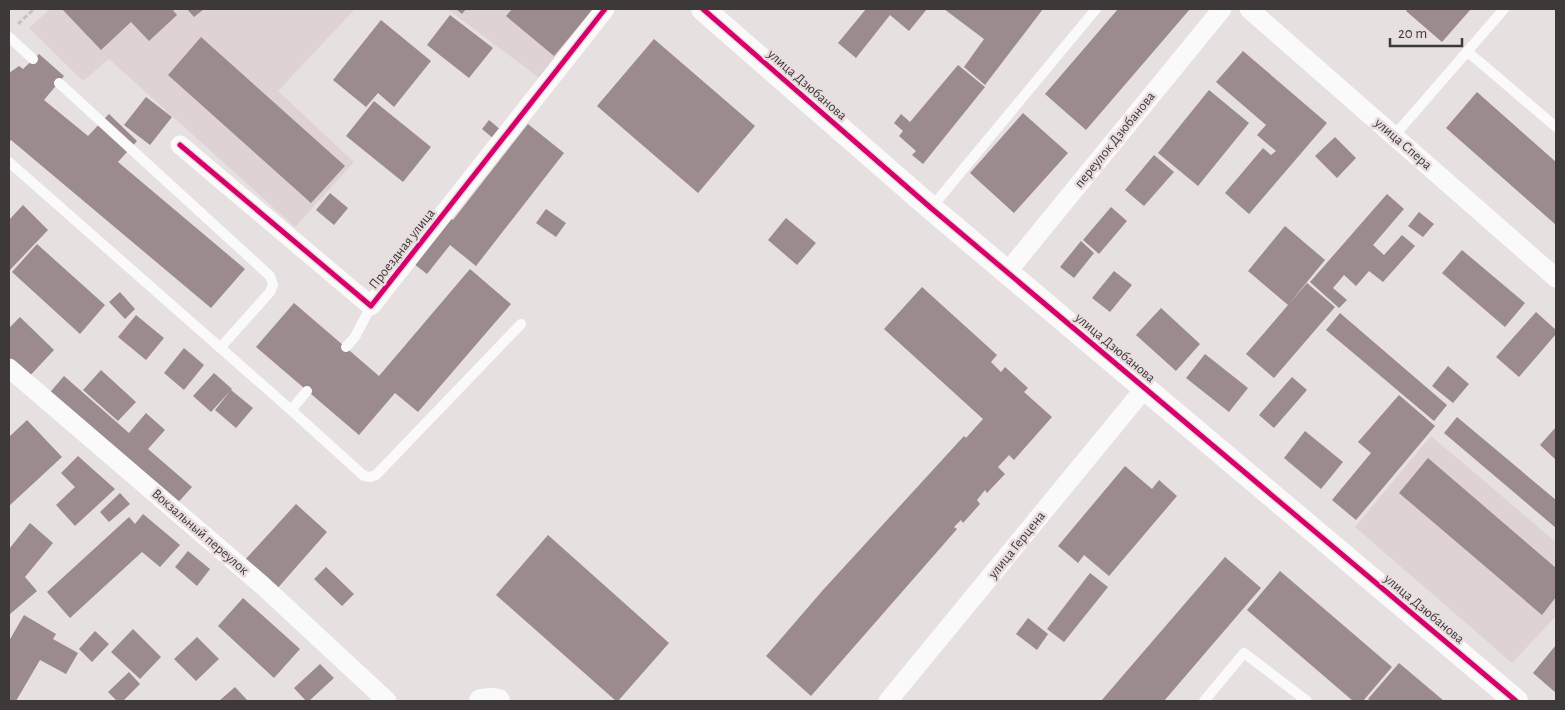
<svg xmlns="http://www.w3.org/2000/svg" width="1565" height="710" font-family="'Alegreya Sans',sans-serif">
<rect width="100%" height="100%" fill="#e6e0e1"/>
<path fill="#dfd2d4" d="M50,9H355L278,91L354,162L295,227L109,59L83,81L29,28Z
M447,9H600L541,79Z
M1431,436L1556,542V616L1512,663L1355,527Z"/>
<path fill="#9b8a8e" d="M62,9H172L177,15L149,41L131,22L101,50Z
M187,9H204L194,17Z
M456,9H466L462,14Z
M512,9H593L554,56L506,16Z
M866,9H927L909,31L890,15L856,58L838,43Z
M944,9H1043L985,85L964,67L984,39Z
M1118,9H1190L1086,130L1045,94Z
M1408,9H1471L1442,42L1406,11Z
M450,15L493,48L469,78L427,45Z
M381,20L431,61L394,107L378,93L366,107L333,80Z
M201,37L345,166L311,203L168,75Z
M654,39L755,126L698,193L597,106Z
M1243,51L1327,123L1249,214L1225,193L1263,148L1271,155L1276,151L1257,135L1266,125L1216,82Z
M39,54L64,76L44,100L88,136L109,114L137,141L118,162L245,269L211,308L11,140L9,142V73L19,66L23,69Z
M958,65L985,87L923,164L912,155L916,151L899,136L903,131L894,123L901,114L910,122Z
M1209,90L1249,123L1198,186L1158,153Z
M1477,92L1556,162V225L1446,128Z
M146,97L172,117L150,145L124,125Z
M374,101L431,147L403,182L346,136Z
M1023,113L1068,153L1014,213L970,173Z
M489,120L502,131L495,140L482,129Z
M528,124L564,153L476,266L450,245L427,274L409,260L449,217L453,220Z
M1335,137L1356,158L1337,178L1315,156Z
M1154,155L1174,172L1144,206L1125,190Z
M330,193L348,208L334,225L316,210Z
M1387,194L1404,209L1373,245L1384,255L1402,235L1415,246L1383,282L1369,271L1356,286L1344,275L1333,288L1347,300L1339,308L1310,282Z
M23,205L48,230L9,271V220Z
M1111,207L1127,221L1099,254L1083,240Z
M546,209L566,223L556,237L536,223Z
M1419,212L1434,224L1423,237L1408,226Z
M786,218L816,243L797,265L768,240Z
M1285,226L1325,260L1288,305L1248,271Z
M1081,241L1094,253L1074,278L1060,267Z
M37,244L105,305L80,334L12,272Z
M1462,250L1525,303L1505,327L1442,273Z
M470,269L511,304L418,412L395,393L359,435L256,347L294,303L379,376Z
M1114,271L1132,285L1110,312L1092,298Z
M1307,283L1335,307L1274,378L1246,354Z
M922,287L997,355L991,362L1001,372L1005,367L1028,388L1024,392L1052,417L1014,460L1009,455L998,467L1005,474L987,493L985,490L977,500L980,504L963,523L961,520L954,527L957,529L811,696L766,656L823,590L964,436L966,438L983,419L884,329Z
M120,292L135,309L125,319L109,302Z
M1161,308L1200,344L1176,371L1136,335Z
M1536,312L1556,330V334L1519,377L1496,357Z
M1340,313L1447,405L1434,421L1326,330Z
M136,315L164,338L146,360L118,337Z
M20,317L54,350L25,381L9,366V328Z
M184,348L204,365L184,390L164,373Z
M1205,354L1248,388L1229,412L1186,378Z
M1448,366L1469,384L1453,403L1432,386Z
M101,370L136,402L118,421L83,390Z
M214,373L232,389L211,412L193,396Z
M64,376L129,433L146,413L165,430L148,449L192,487L173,508L46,397Z
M1292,377L1307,390L1274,428L1259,415Z
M231,390L253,408L236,428L215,410Z
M1399,395L1435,426L1356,520L1332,500L1371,453L1358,442Z
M1457,417L1556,500V528L1444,433Z
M27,420L62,457L9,506V437Z
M1556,427V460L1540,445Z
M1305,431L1343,462L1321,489L1284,458Z
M78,456L115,489L75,526L56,505L75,487L61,473Z
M1428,458L1556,568V597L1542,615L1399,493Z
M1125,466L1152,489L1159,480L1177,496L1109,576L1084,555L1078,563L1058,546Z
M120,493L130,504L109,522L100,512Z
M296,504L327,532L276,590L244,561Z
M143,514L180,545L160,567L142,552L70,618L47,592L129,517L135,524Z
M30,523L53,543L25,577L37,591L9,615V549Z
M548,535L669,643L618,701H616L496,595Z
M188,551L210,569L197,586L175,567Z
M1225,557L1261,588L1164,701H1101Z
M326,567L354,594L342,606L314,579Z
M1280,571L1392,667L1363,701H1353L1247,610Z
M1090,573L1108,587L1064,642L1047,629Z
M243,598L300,649L274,678L218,626Z
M24,615L56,634L53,639L78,653L66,674L40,660L16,701H9V641Z
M1028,618L1048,634L1037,650L1016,634Z
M133,629L161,657L140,679L111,652Z
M95,631L109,644L92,662L79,649Z
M197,637L219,659L196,681L174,659Z
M1556,645V693L1533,673Z
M1399,663L1444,701H1371L1368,699Z
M320,664L334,678L309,701H306L294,688Z
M129,672L140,684L123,701H117L108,692Z
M235,687L248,701H219Z"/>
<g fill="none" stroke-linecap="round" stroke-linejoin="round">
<path stroke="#c3c1c2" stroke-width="3" stroke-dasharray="5 2.5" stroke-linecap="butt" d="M18,24L34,9"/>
<path stroke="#fbfafa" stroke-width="10" d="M9,37L33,59
M1468,52L1556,127
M59,83L270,276L273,285L270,292L220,348
M1394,136L1504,9
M9,162L291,410
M931,208L1096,9
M346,347L355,337L371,306
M307,391L291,410L364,476L370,477L376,475L521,324
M1204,701L1244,653L1307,701"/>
<path stroke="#fbfafa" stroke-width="19" d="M1249,9L1556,278
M180,145L371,306L605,9
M1008,271L1222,9
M9,368L262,585L387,701
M888,701L1145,388"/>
<path stroke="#fbfafa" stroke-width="24" d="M703,9L931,208L1516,701
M481,701L491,700L498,701"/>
<defs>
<path id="cycleway" d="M703,9L931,208L1516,701
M180,145L371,306L605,9"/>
</defs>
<use href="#cycleway" stroke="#e9dddf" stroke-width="8"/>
<use href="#cycleway" stroke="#d6006c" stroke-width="5"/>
</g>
<g text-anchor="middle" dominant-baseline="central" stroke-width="5" stroke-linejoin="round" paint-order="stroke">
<g font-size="14" fill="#3d3939" stroke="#e9dddf">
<text transform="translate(807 85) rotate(41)">улица Дзюбанова</text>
<text transform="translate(1115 140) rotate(-51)">переулок Дзюбанова</text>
<text transform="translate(1403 144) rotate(41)">улица Спера</text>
<text transform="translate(402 249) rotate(-52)">Проездная улица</text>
<text transform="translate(1115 348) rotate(40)">улица Дзюбанова</text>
<text transform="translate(200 532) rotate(41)">Вокзальный переулок</text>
<text transform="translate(1017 545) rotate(-51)">улица Герцена</text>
<text transform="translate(1424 609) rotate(40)">улица Дзюбанова</text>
</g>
</g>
<rect width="1565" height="710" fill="none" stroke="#3d3939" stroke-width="20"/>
<path d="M1390 38v8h72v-8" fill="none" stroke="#3d3939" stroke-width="2.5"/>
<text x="1398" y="38" font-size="15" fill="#3d3939" stroke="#e9dddf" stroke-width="4" paint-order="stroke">20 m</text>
</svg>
